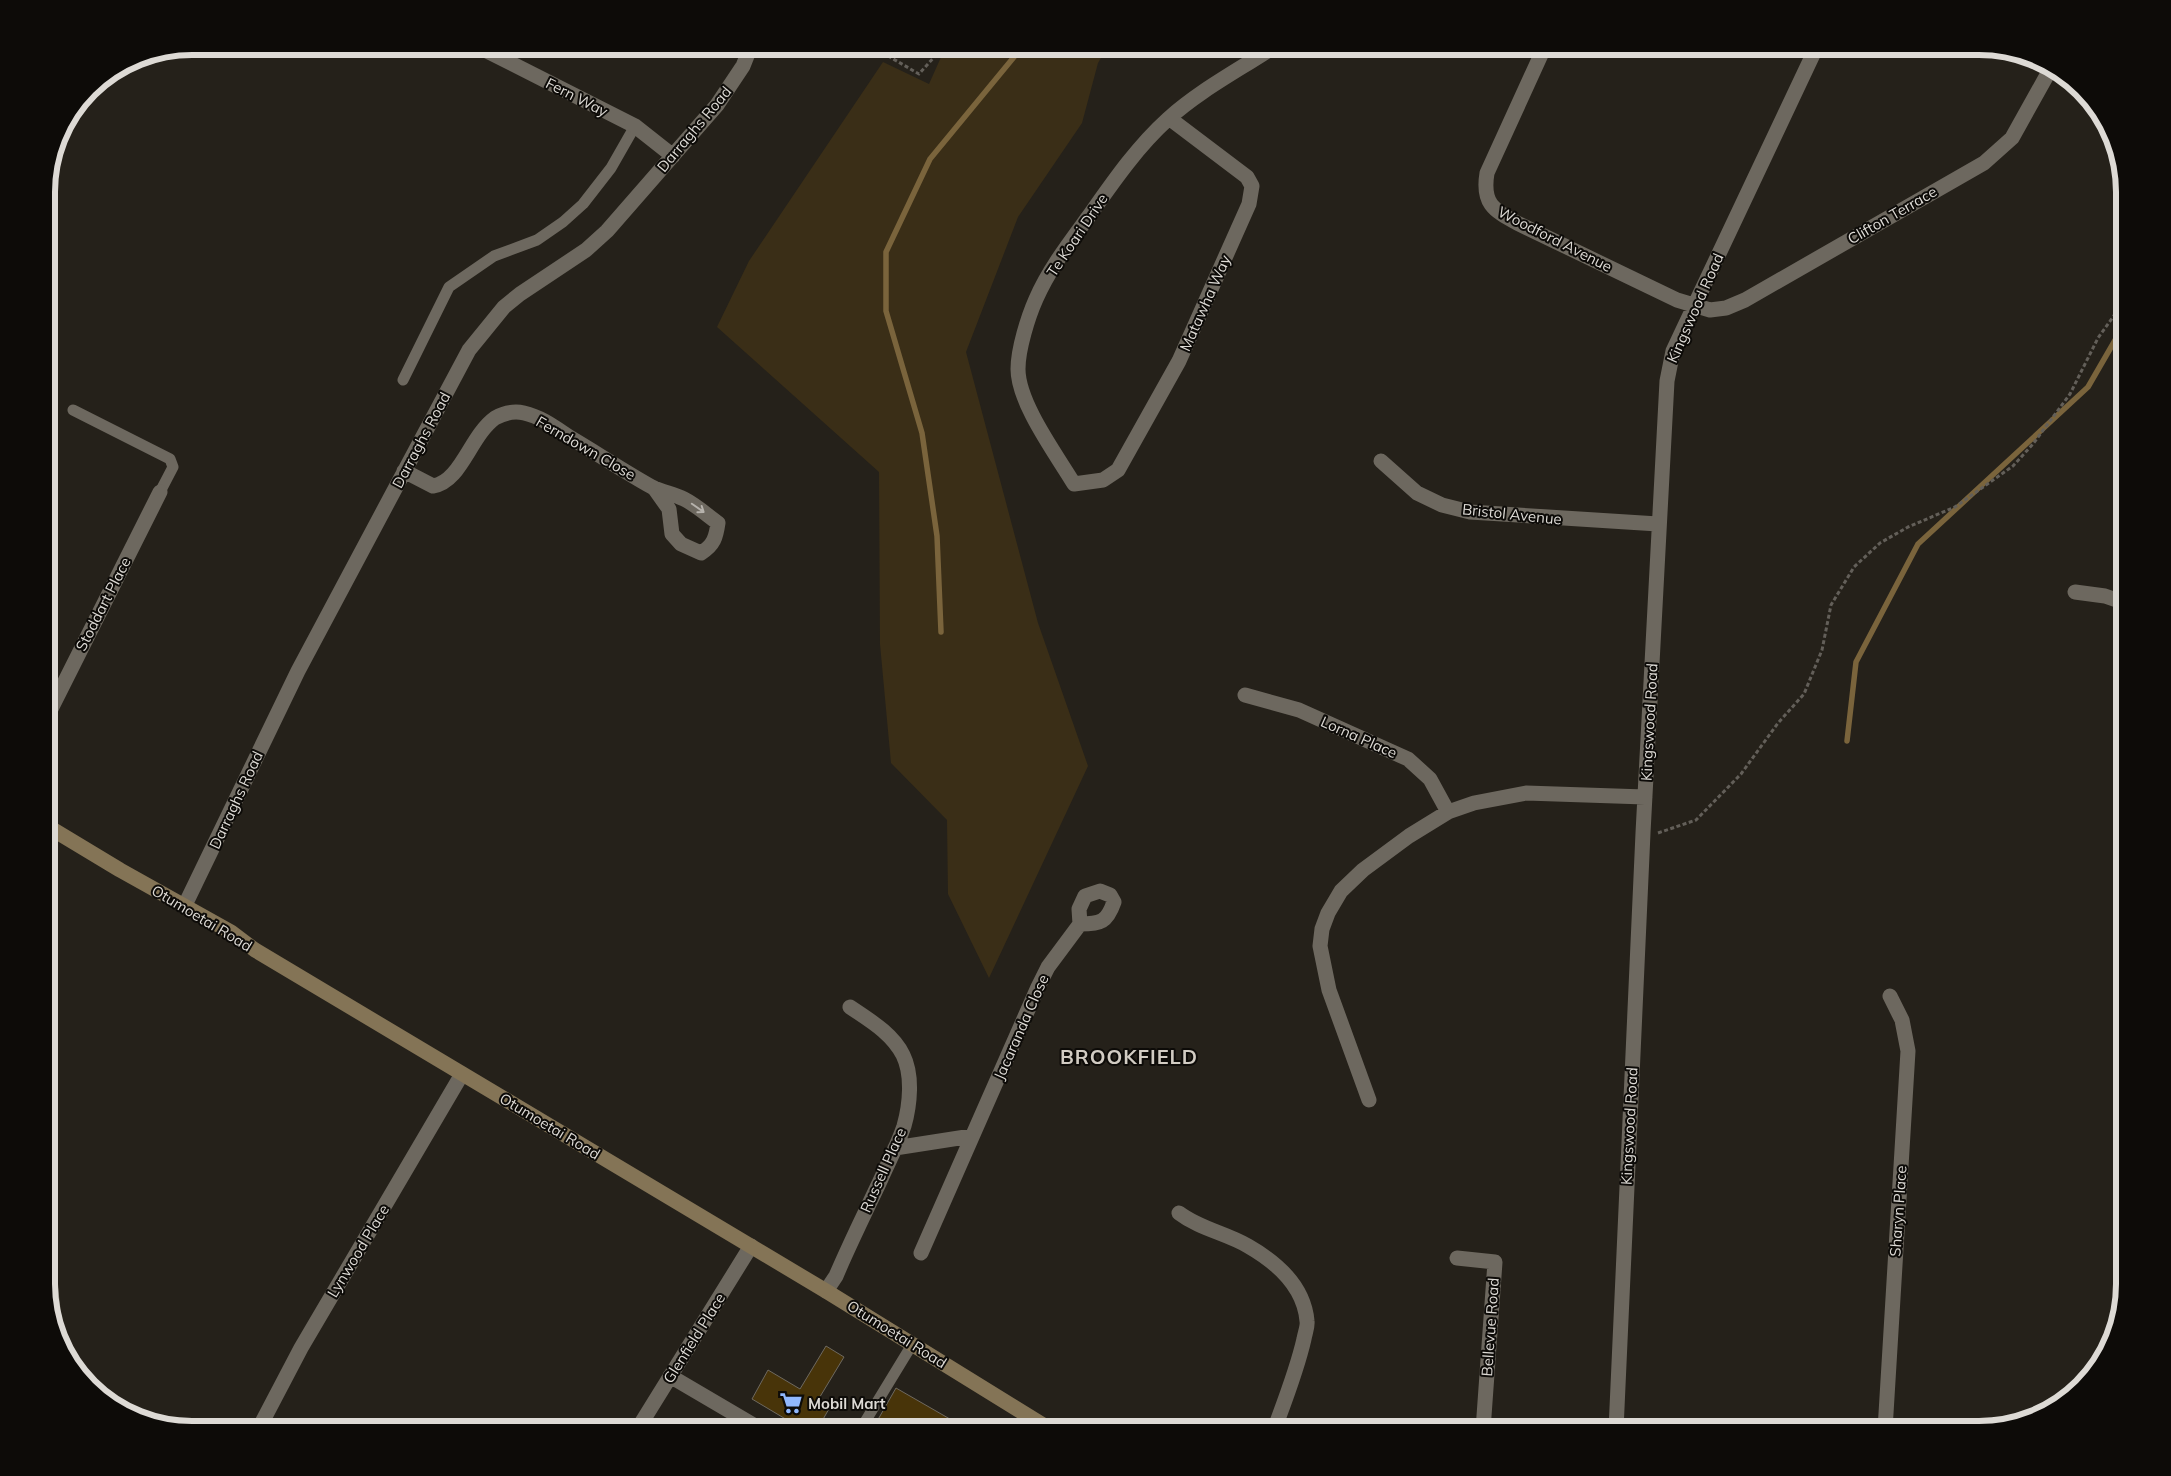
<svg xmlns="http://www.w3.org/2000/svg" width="2171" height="1476" font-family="Mulish,sans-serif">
<rect width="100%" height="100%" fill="#25211a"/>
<path fill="#3a2e17" d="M946,46H1108L1098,63L1082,123L1018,217L966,352L1038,623L1088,766L989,978L948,894L947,820L891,763L880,644L879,472L717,327L749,261L883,62L929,84Z"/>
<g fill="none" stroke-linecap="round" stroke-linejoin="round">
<path stroke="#7a643c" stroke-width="5.5" d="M941,632L937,536L922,433L886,311V252L930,159L1023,46
M1847,741L1856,662L1918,544L2088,387L2125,323"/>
</g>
<path fill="#483409" stroke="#6e6960" d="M826,1346L844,1357L818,1400L830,1407L817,1430H804L752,1399L768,1370L800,1389Z
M896,1388L969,1430H872Z"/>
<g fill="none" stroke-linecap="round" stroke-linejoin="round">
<path stroke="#635f59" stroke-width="3" stroke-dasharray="4 2.5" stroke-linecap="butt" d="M871,46L919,74L944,46
M1230,46L1235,51
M1658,833L1696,820L1741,774L1778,723L1804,694L1822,650L1831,605L1854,567L1880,543L1908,527L1955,507L2013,466L2033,444L2070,394L2098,338L2125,300"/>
<path stroke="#6d685f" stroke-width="11" d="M403,380L449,287L494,256L537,240L563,222L583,204L611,168L635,126
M73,410L170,459L173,467L160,492
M860,1430L913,1343"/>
<path stroke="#6d685f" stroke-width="15" d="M477,46L635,126L673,156
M1545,46L1487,173C1482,203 1493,210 1517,223L1677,300L1710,310L1726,308L1745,300L1984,163L2012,138L2051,68
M1169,118L1247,177L1252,186L1249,204L1179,361L1118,470L1103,480L1074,484C1056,454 1018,403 1018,369C1018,349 1028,317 1036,299C1049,269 1070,242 1089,216C1113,182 1137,147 1168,119C1200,90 1239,70 1275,46
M1381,461L1417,493L1442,505L1470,512L1658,524
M404,471L433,486C461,482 470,436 495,418C504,413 515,411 524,413C542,417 557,429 571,438C598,454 625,472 652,487C662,492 674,494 684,499C696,505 707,515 718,523C716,537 714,545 701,553L681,544L672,534L669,509L654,488
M2075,592L2105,596L2125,603
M1245,695L1299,710L1408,759L1430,779L1448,812
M47,717L160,492
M185,905L298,671L469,350L504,307L520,294L586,250L607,231L717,105L743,66L751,46
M1369,1100L1329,990L1320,946L1322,929L1328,913L1341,891L1363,870L1409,836L1448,812L1474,803L1526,793L1645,797
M895,1148L972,1136
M1179,1213C1200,1229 1226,1233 1248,1246C1276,1262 1304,1286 1307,1321C1308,1326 1305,1333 1304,1339C1297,1370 1285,1400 1274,1430
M921,1253L1038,987L1048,967L1080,924L1079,909L1085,896L1100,891L1110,895L1114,902C1107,922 1101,924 1080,924
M47,1257L54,1318
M1457,1258L1495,1262L1483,1430
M826,1291L836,1276C850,1243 866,1211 881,1179C889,1161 898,1144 904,1126C910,1105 913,1075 903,1055C892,1033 869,1020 850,1007
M670,1376L762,1430
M258,1430L301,1348L462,1074
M637,1430L751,1246
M1616,1430L1643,833L1667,381L1673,351L1681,334L1817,46
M1885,1430L1908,1051L1902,1020L1890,996"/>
<path stroke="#847456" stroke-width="15" d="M47,826L120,870L231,932L255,950L826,1291L1051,1430"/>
</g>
<defs><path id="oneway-shaft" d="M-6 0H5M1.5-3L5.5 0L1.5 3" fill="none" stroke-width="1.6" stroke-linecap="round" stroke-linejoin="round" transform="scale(1.25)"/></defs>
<use stroke="#b6b2ac" href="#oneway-shaft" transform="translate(698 508) rotate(35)"/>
<defs>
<symbol id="supermarket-bare" viewBox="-9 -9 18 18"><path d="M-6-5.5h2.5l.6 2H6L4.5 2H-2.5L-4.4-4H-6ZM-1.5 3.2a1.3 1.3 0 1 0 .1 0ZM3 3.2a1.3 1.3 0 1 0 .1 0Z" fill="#91b8fd" stroke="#0d0b08" stroke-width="2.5" paint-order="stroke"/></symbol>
</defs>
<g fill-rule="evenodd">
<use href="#supermarket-bare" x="775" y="1387" width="32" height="32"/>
</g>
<g text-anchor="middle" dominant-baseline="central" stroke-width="4" stroke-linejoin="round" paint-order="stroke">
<g font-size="15" fill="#dddad5" stroke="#0d0b08">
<text transform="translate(577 97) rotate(27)">Fern Way</text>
<text transform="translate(694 129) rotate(-50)">Darraghs Road</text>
<text transform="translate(1892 215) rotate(-30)">Clifton Terrace</text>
<text transform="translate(1077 235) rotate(-56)">Te Koari Drive</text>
<text transform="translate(1555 239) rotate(27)">Woodford Avenue</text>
<text transform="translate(1205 303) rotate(-66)">Matawha Way</text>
<text transform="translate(1695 308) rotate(-66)">Kingswood Road</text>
<text transform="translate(421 440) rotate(-62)">Darraghs Road</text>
<text transform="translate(586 448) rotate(30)">Ferndown Close</text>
<text transform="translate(1512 514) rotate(6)">Bristol Avenue</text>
<text transform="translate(103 604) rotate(-63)">Stoddart Place</text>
<text transform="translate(1649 722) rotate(-87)">Kingswood Road</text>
<text transform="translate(1359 737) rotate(24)">Lorna Place</text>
<text transform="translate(236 800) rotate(-65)">Darraghs Road</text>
<text transform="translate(202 918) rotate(31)">Otumoetai Road</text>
<text transform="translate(1021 1027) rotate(-66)">Jacaranda Close</text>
<text transform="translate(550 1126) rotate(31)">Otumoetai Road</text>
<text transform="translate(1629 1126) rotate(-87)">Kingswood Road</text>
<text transform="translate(883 1170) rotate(-66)">Russell Place</text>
<text transform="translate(1898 1211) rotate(-86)">Sharyn Place</text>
<text transform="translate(358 1251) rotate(-59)">Lynwood Place</text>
<text transform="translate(1490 1327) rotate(-86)">Bellevue Road</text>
<text transform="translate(897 1334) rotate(32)">Otumoetai Road</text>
<text transform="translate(694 1338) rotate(-58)">Glenfield Place</text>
</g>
<g font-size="15" font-weight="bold" fill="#dddad5" stroke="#0d0b08" text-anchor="start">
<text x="808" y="1403">Mobil Mart</text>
</g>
<g font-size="20" font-weight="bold" letter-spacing="1" fill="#d2ccc3" stroke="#0d0b08">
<text x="1129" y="1056">BROOKFIELD</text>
</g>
</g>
<path d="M0 0H2171V1476H0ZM192 55H1979A137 137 0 0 1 2116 192V1284A137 137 0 0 1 1979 1421H192A137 137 0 0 1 55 1284V192A137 137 0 0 1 192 55Z" fill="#0d0b08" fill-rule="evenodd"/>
<path fill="none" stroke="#dddad5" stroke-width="6" d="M192 55H1979A137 137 0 0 1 2116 192V1284A137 137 0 0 1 1979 1421H192A137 137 0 0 1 55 1284V192A137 137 0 0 1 192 55Z"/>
</svg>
